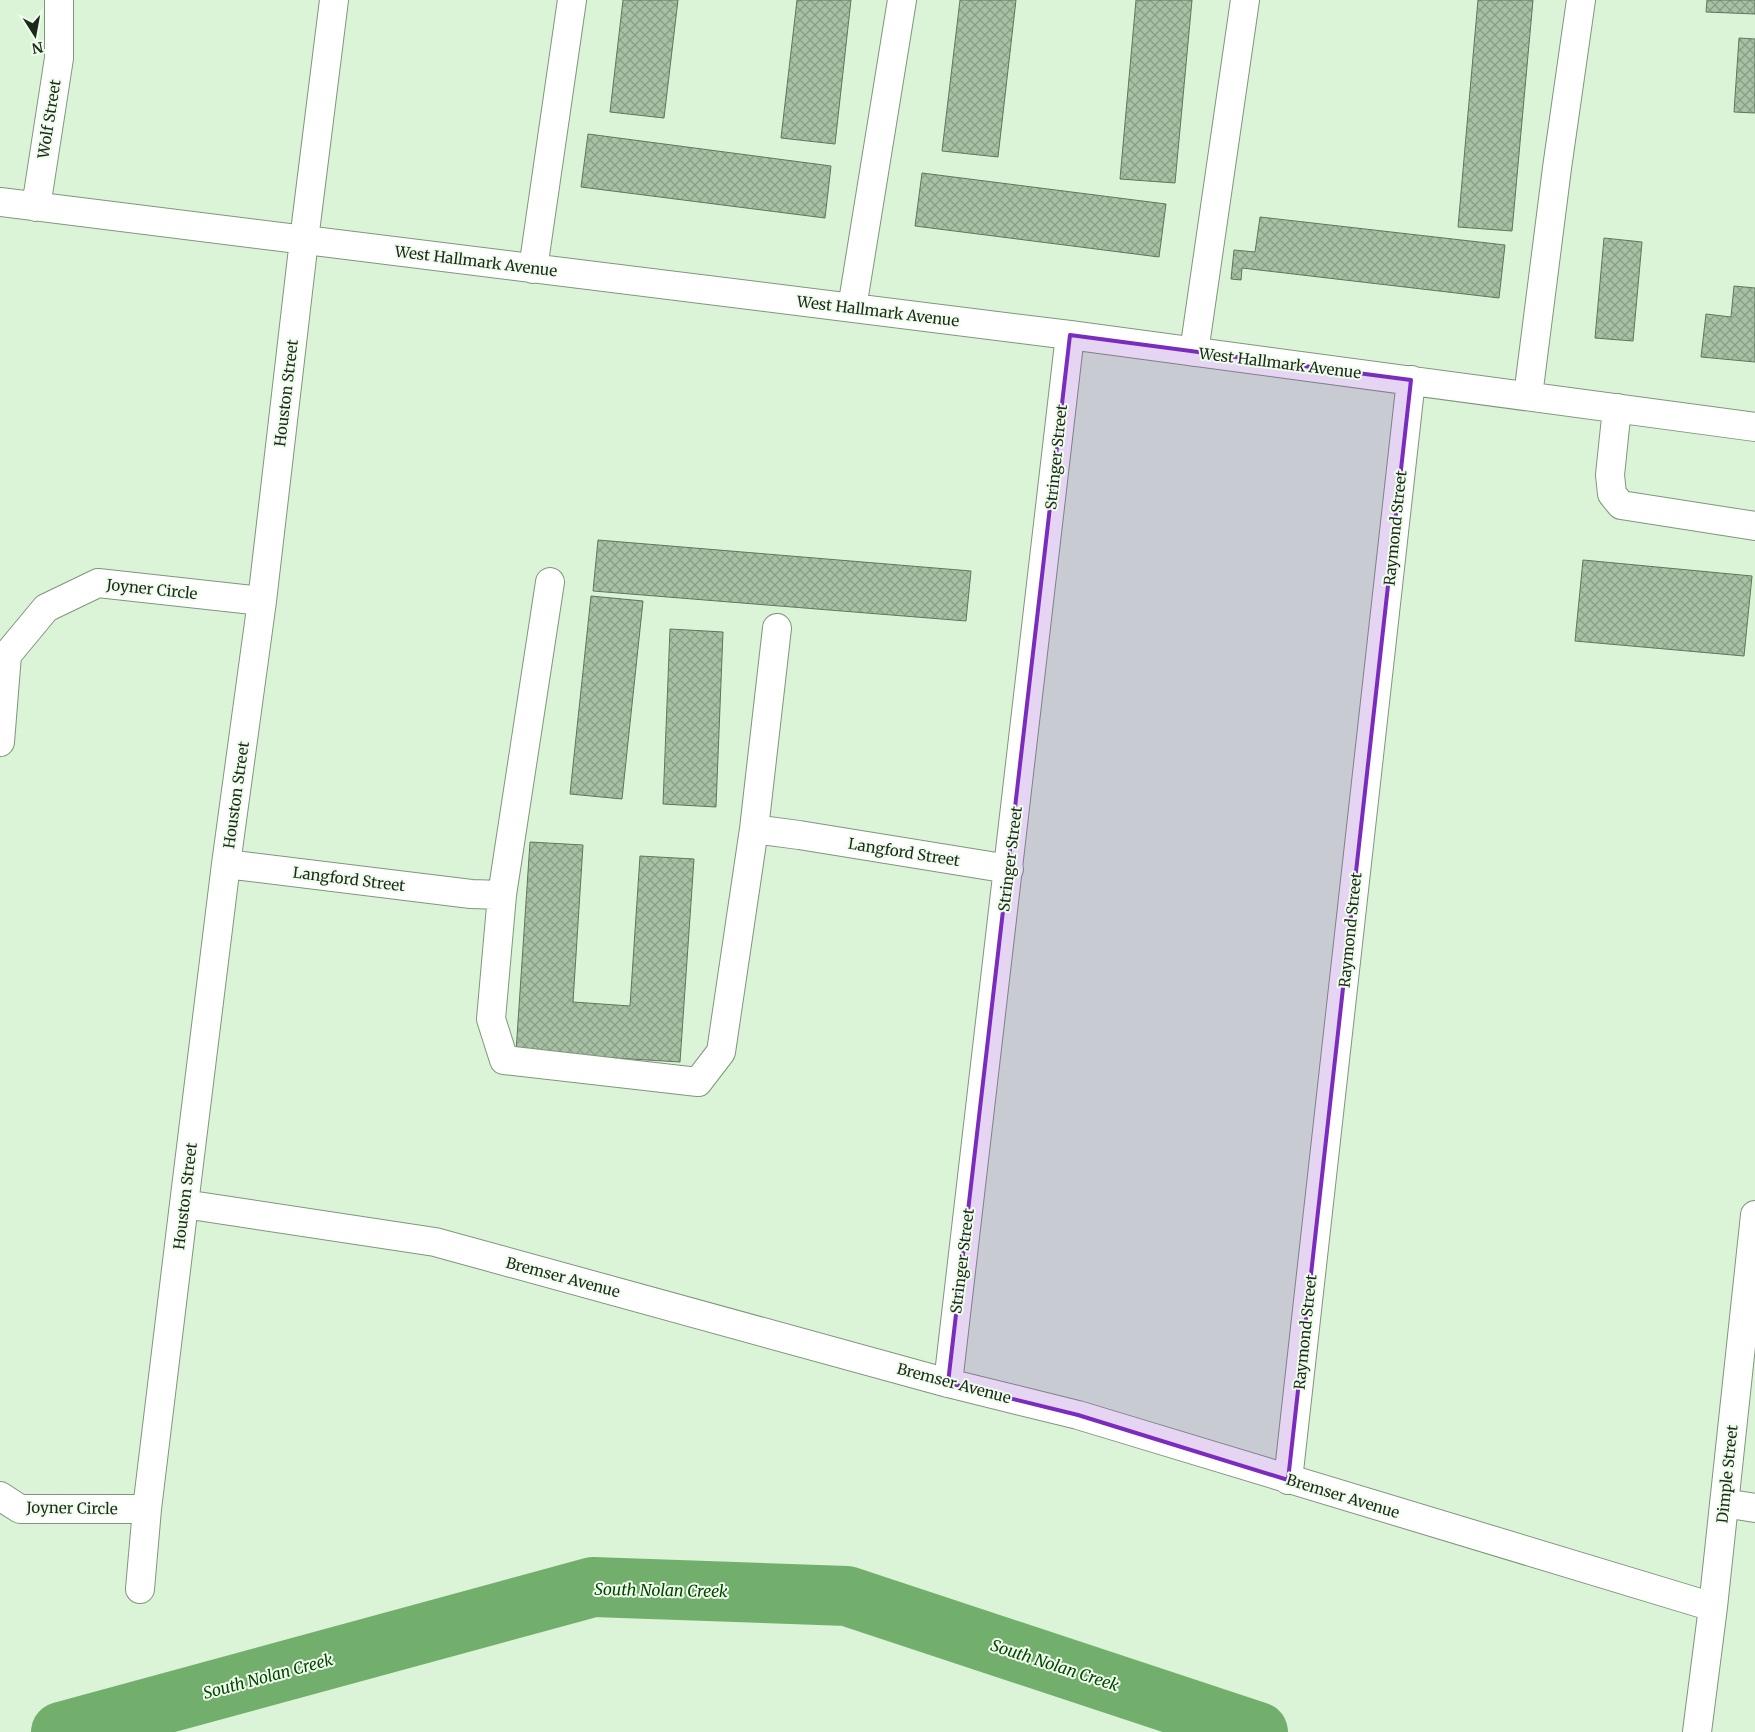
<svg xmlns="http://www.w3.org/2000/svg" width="1755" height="1732" font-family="Merriweather,serif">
<defs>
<pattern id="building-cross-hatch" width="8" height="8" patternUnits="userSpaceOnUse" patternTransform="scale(1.25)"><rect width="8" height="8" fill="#a8c1a5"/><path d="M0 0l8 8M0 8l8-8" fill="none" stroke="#889d86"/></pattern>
</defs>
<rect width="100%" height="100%" fill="#dbf4d7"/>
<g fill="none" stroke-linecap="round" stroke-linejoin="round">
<path stroke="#73af6c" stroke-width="60" d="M61,1732L593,1587L847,1596L1258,1732"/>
</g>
<path fill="url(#building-cross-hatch)" stroke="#5f765c" d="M623,0H678L664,118L610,112Z
M797,0H851L835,144L781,138Z
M960,0H1016L998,157L942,151Z
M1136,0H1192L1175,183L1120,179Z
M1478,0H1533L1512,231L1458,227Z
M1707,0H1755V14L1706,12Z
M1739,38L1755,39V113L1734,112Z
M588,134L831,166L825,218L581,187Z
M922,173L1166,204L1159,257L915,226Z
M1260,217L1505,245L1499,298L1242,268L1241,280L1231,279L1234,250L1255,252Z
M1604,238L1642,242L1633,341L1595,338Z
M1734,286L1755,288V362L1701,357L1706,314L1731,317Z
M598,540L971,571L966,621L593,591Z
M1583,560L1752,576L1744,656L1575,641Z
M591,596L643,601L622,799L570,794Z
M670,629L723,632L716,807L663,804Z
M530,842L583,845L573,1002L630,1006L640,856L694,859L680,1062L516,1052Z"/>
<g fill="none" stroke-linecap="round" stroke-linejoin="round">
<defs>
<path id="minor" d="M0,202L1070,335L1755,427
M36,207L59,58V0
M533,269L572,0
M852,308L902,0
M1194,352L1245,0
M1528,396L1557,168L1581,0
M1617,408L1610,475L1612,494L1621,505L1755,526
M0,742L7,655L46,608L98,583L262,601
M754,829L777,628
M226,864L471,894L502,895L491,1019L504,1060L698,1082L721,1052L754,829L799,835L1009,869
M502,895L550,582
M184,1204L435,1242L948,1383L1078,1415L1713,1607
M948,1383L1070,335
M1288,1480L1411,380
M0,1496L20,1509H147
M1724,1503L1755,1508
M140,1589L147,1509L184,1204L226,864L262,601L304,240L334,0
M1697,1732L1713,1607L1755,1215"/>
</defs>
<use href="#minor" stroke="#7f967c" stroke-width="30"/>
<use href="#minor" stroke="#fff" stroke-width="28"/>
</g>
<path fill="#7b2cbf" fill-opacity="0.2" stroke="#7b2cbf" stroke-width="4" stroke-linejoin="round" d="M1070,335L1411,380L1288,1480L1078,1415L948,1383Z"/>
<g text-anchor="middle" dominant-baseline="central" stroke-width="4" stroke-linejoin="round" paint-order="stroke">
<g font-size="15" fill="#1f281d" stroke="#effeec">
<text transform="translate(49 119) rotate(-81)">Wolf Street</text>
<text transform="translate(476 261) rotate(7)">West Hallmark Avenue</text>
<text transform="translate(878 311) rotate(7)">West Hallmark Avenue</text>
<text transform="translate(1280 363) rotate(7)">West Hallmark Avenue</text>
<text transform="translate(286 393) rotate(-83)">Houston Street</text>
<text transform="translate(1056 457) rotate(-84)">Stringer Street</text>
<text transform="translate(1395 528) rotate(-84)">Raymond Street</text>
<text transform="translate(152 589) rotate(6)">Joyner Circle</text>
<text transform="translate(236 795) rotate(-82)">Houston Street</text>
<text transform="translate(904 852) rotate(9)">Langford Street</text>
<text transform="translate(1010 859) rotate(-83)">Stringer Street</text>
<text transform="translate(349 879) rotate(7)">Langford Street</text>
<text transform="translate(1350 930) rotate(-84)">Raymond Street</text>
<text transform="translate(185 1196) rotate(-83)">Houston Street</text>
<text transform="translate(962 1261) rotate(-83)">Stringer Street</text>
<text transform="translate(563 1277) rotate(15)">Bremser Avenue</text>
<text transform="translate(1305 1332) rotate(-84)">Raymond Street</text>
<text transform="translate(954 1383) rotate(15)">Bremser Avenue</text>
<text transform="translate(1727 1474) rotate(-84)">Dimple Street</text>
<text transform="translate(1343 1496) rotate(17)">Bremser Avenue</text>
<text transform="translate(72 1508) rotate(1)">Joyner Circle</text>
</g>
<g font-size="16" font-style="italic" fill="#044600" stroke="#effeec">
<text transform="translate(661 1590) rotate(1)">South Nolan Creek</text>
<text transform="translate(1055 1665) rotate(18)">South Nolan Creek</text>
<text transform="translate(268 1676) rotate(-15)">South Nolan Creek</text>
</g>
</g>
<g transform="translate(35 35) rotate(169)" stroke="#effeec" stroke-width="4" paint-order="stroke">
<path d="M0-4L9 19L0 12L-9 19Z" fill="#1f281d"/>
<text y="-8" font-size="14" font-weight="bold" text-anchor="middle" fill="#1f281d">N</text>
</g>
</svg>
